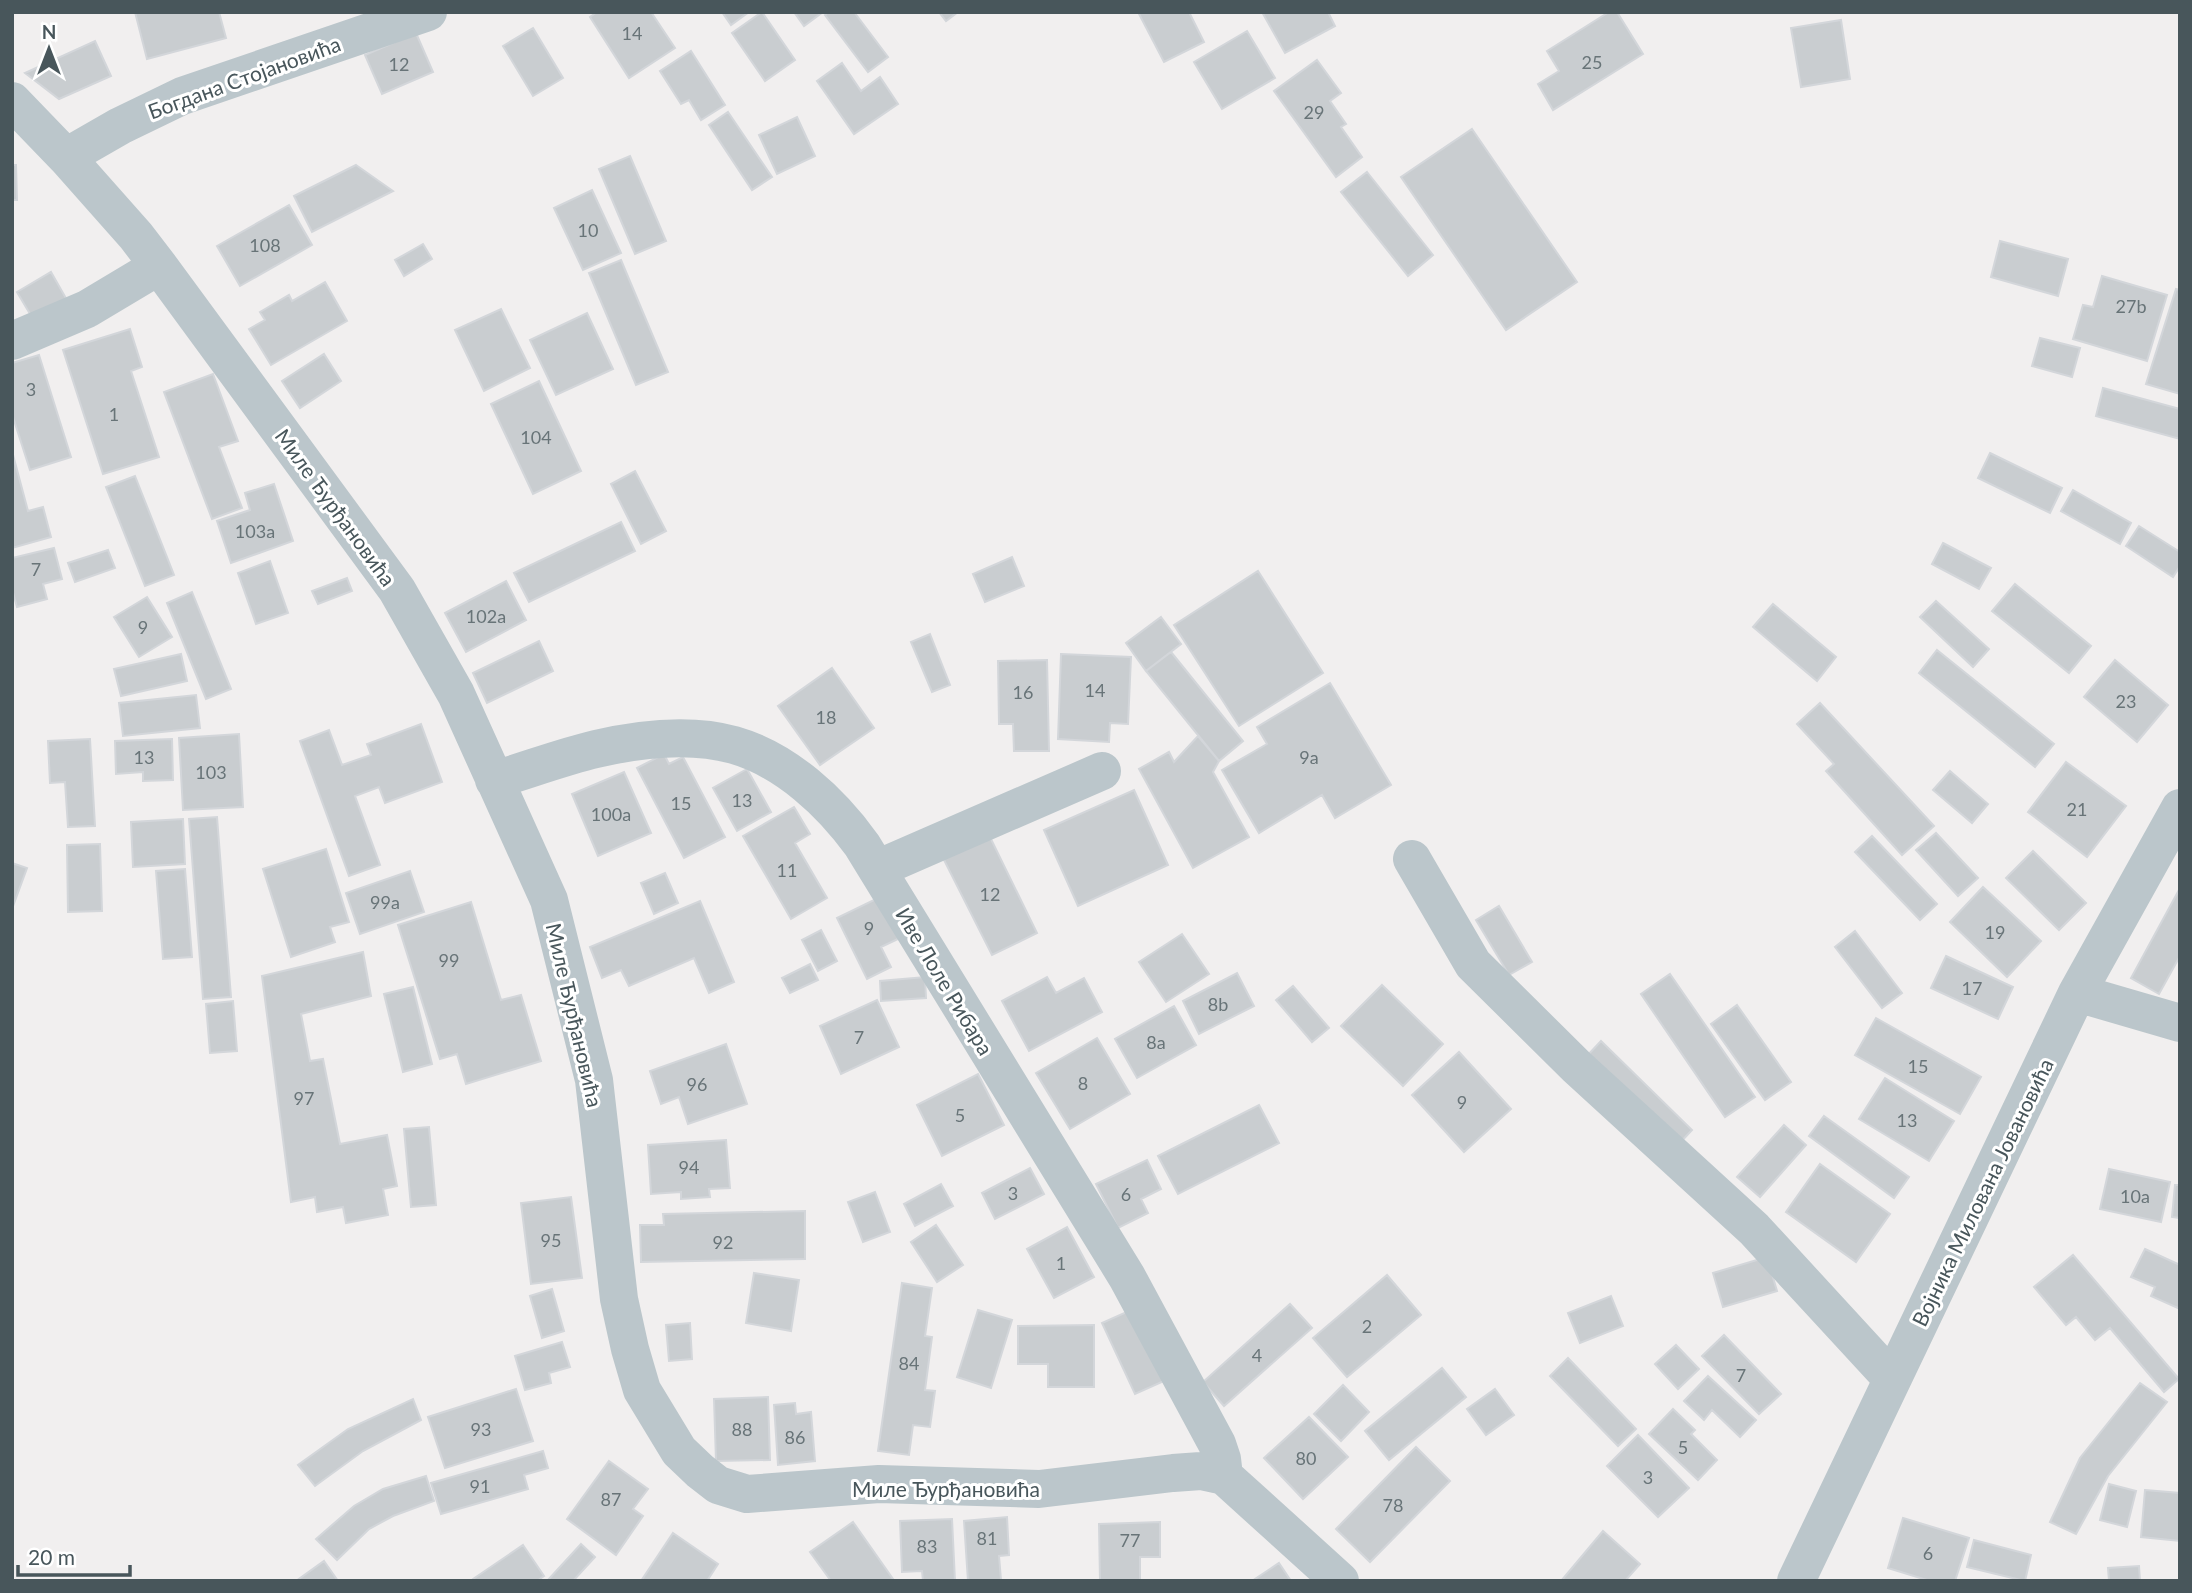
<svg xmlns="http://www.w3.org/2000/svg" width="2192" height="1593" font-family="Lato,sans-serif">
<rect width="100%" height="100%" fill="#f1efef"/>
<path fill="#c9cdd0" stroke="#d3d6da" stroke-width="2" d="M135,12H219L226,38L147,59Z
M597,12H651L675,48L629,78L590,17Z
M722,12H749L731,25Z
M762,12L795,60L765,81L732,33Z
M794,12H823L804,26Z
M828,12H854L888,57L868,72L825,15Z
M939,12H958L946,21Z
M1138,12H1189L1204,42L1164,62Z
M1262,12H1328L1335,26L1285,53Z
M1609,12H1617L1643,54L1553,110L1538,84L1559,71L1547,51Z
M1841,20L1850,79L1801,87L1791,28Z
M533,28L563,78L533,96L503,46Z
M1247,31L1275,78L1222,109L1194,62Z
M416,33L433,72L382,94L365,55Z
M95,41L111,76L59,99L25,73Z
M691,51L725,105L701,120L689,100L681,104L660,71Z
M1317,60L1341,93L1330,101L1346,124L1341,127L1362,157L1336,177L1274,91Z
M842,63L861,91L880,77L898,104L854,134L817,81Z
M728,112L772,177L752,190L709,125Z
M797,117L815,156L777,174L759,135Z
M1472,129L1577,282L1506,330L1401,177Z
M630,156L666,241L635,254L599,169Z
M12,165H16L17,200H12Z
M356,165L393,191L312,232L294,196Z
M1367,172L1433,255L1408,276L1341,192Z
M592,190L621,253L583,270L554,208Z
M289,205L312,245L240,286L217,246Z
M2000,241L2068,259L2058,296L1991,277Z
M423,244L432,259L404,276L395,260Z
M621,260L668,372L636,385L589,273Z
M51,272L67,300L33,319L17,292Z
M2102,276L2167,295L2147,361L2073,339L2083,305L2093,307Z
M325,282L347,321L271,365L249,329L265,320L260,312L289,295L292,301Z
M2176,289L2180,290V394L2146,384Z
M501,309L530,368L484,391L455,330Z
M587,313L613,369L556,395L530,340Z
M130,329L142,367L131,371L159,457L103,474L63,350Z
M2040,338L2080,348L2072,377L2032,366Z
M324,354L341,381L300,408L282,381Z
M39,355L71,457L30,470L12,414V363Z
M213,374L238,441L219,447L242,508L212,519L164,392Z
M539,381L581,471L533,494L491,404Z
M2103,388L2180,409V439L2096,416Z
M12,451L28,511L43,507L51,537L12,548Z
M1990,453L2062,488L2050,513L1978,478Z
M635,471L666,531L641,544L611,484Z
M135,476L174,575L145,586L106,487Z
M274,484L293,541L231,563L217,521L250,510L245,493Z
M2073,490L2131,523L2120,544L2061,511Z
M621,522L635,551L529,602L514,573Z
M2139,526L2180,552V566L2173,577L2126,546Z
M1943,543L1991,568L1979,589L1932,564Z
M54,548L62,579L43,584L47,599L17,607L12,589V558Z
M108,550L115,568L75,582L68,563Z
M1012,557L1024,586L985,602L973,574Z
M270,561L288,613L256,624L238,573Z
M1258,571L1323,673L1239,726L1174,625Z
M347,578L352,591L318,604L312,591Z
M506,581L526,620L466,652L445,613Z
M2015,584L2091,646L2069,673L1992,611Z
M192,592L231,689L206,699L167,603Z
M147,597L172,637L139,657L114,617Z
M1936,601L1989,649L1973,667L1920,617Z
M1773,604L1836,657L1817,681L1753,627Z
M1161,617L1181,644L1146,671L1126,643Z
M930,634L950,685L932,692L911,642Z
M539,641L553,671L487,703L473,673Z
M1937,650L2054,744L2035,767L1919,673Z
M1171,652L1243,741L1219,761L1146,671Z
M181,654L187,681L121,696L114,669Z
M1061,654L1131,657L1128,724L1110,723L1109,742L1058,739Z
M1047,660L1049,751H1014L1013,724H999L998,661Z
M2115,660L2168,705L2137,742L2084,697Z
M832,668L874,728L820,765L778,706Z
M1330,683L1391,785L1335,818L1322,795L1259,833L1222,770L1267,744L1257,727Z
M196,695L200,728L123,736L119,703Z
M1820,703L1934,826L1902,855L1826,771L1834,764L1797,724Z
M421,724L442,782L385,803L379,787L355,796L380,865L349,876L300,741L329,730L342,765L371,755L367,744Z
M239,734L243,807L183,810L179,738Z
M1198,736L1219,761L1213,772L1249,837L1193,868L1139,769L1169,752L1174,762Z
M90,739L95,826L68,827L65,782L50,783L48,741Z
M172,739L173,780L143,781V772L116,774L115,741Z
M664,754L669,764L683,757L725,837L684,858L637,768Z
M2066,762L2126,806L2087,857L2028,812Z
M747,769L771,812L737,831L713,788Z
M1950,771L1988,804L1972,823L1933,790Z
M624,772L651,833L598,856L572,794Z
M1134,790L1168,865L1078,906L1044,830Z
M794,807L810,834L795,843L827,898L791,919L743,836Z
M217,817L231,997L203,999L189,819Z
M183,819L185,864L133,867L131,822Z
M988,833L1037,933L992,955L942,856Z
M1936,833L1978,878L1958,896L1916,850Z
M1872,836L1937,904L1920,920L1855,852Z
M100,844L102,911L68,912L67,845Z
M326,849L349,922L330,927L335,942L291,957L263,869Z
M2033,851L2086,903L2059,930L2006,878Z
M12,863L27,868L12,909Z
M185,869L192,957L163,959L156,871Z
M410,871L424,912L360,934L346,893Z
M665,873L678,903L654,914L641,883Z
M1983,887L2041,941L2007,977L1950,922Z
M2180,888V956L2159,994L2131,978Z
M880,897L900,938L881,947L891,967L867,979L837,918Z
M700,901L734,982L709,993L694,958L629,986L621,970L602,978L590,947Z
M471,902L501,1000L521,995L541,1061L466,1084L457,1054L440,1059L398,925Z
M1499,906L1532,962L1509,975L1476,920Z
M821,930L837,961L818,971L802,940Z
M1855,931L1902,993L1882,1008L1835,947Z
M1182,934L1209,974L1166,1002L1139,962Z
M363,952L371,996L301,1014L310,1061L323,1059L340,1144L387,1135L397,1186L383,1189L388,1215L346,1223L343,1207L317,1212L315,1197L291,1202L262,976Z
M1946,956L2013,987L1998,1019L1931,988Z
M810,964L818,980L790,993L782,978Z
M1237,973L1254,1006L1199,1034L1183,1001Z
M1670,974L1755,1097L1725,1117L1641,994Z
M925,977L926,998L881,1001L880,981Z
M1047,977L1056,993L1084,978L1102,1012L1029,1051L1002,1001Z
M1382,985L1443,1044L1403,1086L1341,1026Z
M1293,986L1329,1028L1312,1042L1276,1000Z
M413,987L432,1064L403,1072L384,994Z
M877,1000L899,1047L841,1074L820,1026Z
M233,1001L237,1051L210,1053L206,1004Z
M1737,1005L1791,1082L1765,1100L1711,1024Z
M1174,1006L1196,1045L1137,1078L1115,1039Z
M1876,1018L1981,1077L1960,1114L1855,1055Z
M1097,1038L1130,1094L1070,1129L1036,1073Z
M1601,1041L1692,1130L1677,1146L1585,1058Z
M726,1044L747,1104L688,1124L679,1097L661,1104L650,1071Z
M1459,1052L1511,1109L1464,1152L1412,1095Z
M978,1074L1004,1125L942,1156L917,1105Z
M1885,1078L1954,1121L1929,1161L1859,1119Z
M1259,1105L1279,1143L1178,1194L1158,1156Z
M1824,1116L1909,1177L1894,1198L1809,1136Z
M1784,1125L1806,1145L1760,1197L1737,1177Z
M429,1127L436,1205L411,1207L404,1129Z
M726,1140L730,1188L709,1189L710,1197L681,1199V1192L651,1194L648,1145Z
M1147,1160L1161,1189L1141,1199L1148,1213L1118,1228L1096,1184Z
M1820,1164L1890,1214L1856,1262L1786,1212Z
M1030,1168L1044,1194L995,1219L982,1193Z
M2109,1169L2170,1182L2161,1222L2100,1209Z
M941,1184L953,1206L915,1226L904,1204Z
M2175,1185H2180V1218L2172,1217Z
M875,1192L890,1232L863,1242L848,1202Z
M571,1197L582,1278L531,1284L521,1203Z
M805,1211V1259L641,1262L640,1225H664L663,1214Z
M936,1225L963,1265L937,1282L911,1242Z
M1067,1227L1094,1277L1054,1298L1027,1249Z
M2145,1249L2180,1265V1309L2151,1296L2155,1287L2131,1277Z
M2073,1255L2179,1379L2164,1392L2110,1328L2095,1340L2076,1317L2066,1325L2034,1287Z
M1767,1257L1777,1291L1723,1307L1713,1273Z
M754,1273L799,1280L791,1331L746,1323Z
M1387,1275L1421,1315L1347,1377L1313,1338Z
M902,1283L932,1288L925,1336L932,1337L925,1390L935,1391L930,1427L913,1425L909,1455L878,1451Z
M552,1289L564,1331L542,1338L530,1296Z
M1611,1296L1623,1326L1580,1343L1568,1313Z
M1290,1304L1312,1328L1224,1406L1203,1382Z
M978,1310L1012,1320L991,1388L957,1377Z
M1131,1310L1164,1381L1135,1394L1102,1323Z
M690,1323L692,1359L669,1361L666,1325Z
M1094,1325V1387H1048V1364H1018V1326Z
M1724,1335L1781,1394L1759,1414L1702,1356Z
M562,1342L570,1367L549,1373L551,1383L525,1390L515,1356Z
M1676,1345L1699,1369L1678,1389L1655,1364Z
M1568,1358L1636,1429L1618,1446L1550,1376Z
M1442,1368L1466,1397L1389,1460L1365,1431Z
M1708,1376L1756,1420L1740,1437L1712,1410L1704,1420L1684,1401Z
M2140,1383L2167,1402L2108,1476L2076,1534L2050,1522L2080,1458Z
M1343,1385L1369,1412L1341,1441L1314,1414Z
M516,1389L533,1441L445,1468L428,1417Z
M1495,1389L1514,1415L1486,1435L1467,1409Z
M768,1397L770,1460L716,1461L714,1399Z
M413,1399L421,1420L363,1451L315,1486L298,1465L348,1429Z
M795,1403L796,1414L811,1412L815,1461L778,1465L774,1405Z
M1673,1409L1695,1430L1691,1434L1717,1460L1698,1480L1649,1434Z
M1309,1417L1348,1457L1303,1499L1264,1458Z
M1638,1435L1689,1488L1658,1517L1607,1466Z
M1416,1447L1450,1481L1370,1562L1336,1529Z
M543,1451L548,1468L524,1475L528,1489L441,1514L431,1483Z
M609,1461L648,1489L633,1509L643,1516L616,1555L567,1519Z
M426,1476L434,1501L393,1516L369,1529L337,1560L316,1539L354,1506L383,1489Z
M2109,1484L2136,1491L2127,1527L2100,1520Z
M2145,1490L2180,1493V1541L2141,1537Z
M1007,1517L1009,1555L999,1556L1001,1580L968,1581L964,1521Z
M1903,1518L1969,1538L1955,1581H1930L1888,1568Z
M952,1519L955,1581H923L922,1571L902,1572L900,1521Z
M853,1522L893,1579L890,1581H831L810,1552Z
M1160,1522V1557H1140V1581H1100L1099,1524Z
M1603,1531L1640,1564L1625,1581H1561Z
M673,1533L718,1564L707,1581H641Z
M1974,1540L2031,1555L2025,1581L1967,1567Z
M581,1544L595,1557L573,1581H547Z
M523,1545L544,1576L537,1581H474L473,1579Z
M324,1561L338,1581H296Z
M1279,1563L1291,1581H1252Z
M2139,1566L2140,1581H2109L2108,1568Z"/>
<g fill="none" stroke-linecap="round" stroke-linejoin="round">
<path stroke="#bbc6cb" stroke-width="38" d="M12,101L66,157L136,236L159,266L397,590L456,694L549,900L594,1080L619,1299L630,1349L642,1390L679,1451L700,1471L718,1485L747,1494L879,1484L1039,1489L1173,1473L1201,1471L1224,1476L1340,1581
M66,157L120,126L182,96L428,12
M12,341L87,309L159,266
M494,780C528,770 562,757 596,749C639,739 691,733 734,745C786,760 831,802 862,845L1127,1277L1217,1444L1222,1459L1224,1476
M1412,859L1473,964L1577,1067L1754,1229L1892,1379
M877,869L1102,771
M2077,993L2180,1023
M1796,1581L2077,993L2180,808"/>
</g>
<g text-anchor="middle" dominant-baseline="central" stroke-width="6" stroke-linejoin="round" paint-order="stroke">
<g font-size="18" fill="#687478">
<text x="632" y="33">14</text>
<text x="1592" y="62">25</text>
<text x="399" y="64">12</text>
<text x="1314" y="112">29</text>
<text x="588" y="230">10</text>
<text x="265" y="245">108</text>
<text x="2131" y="306">27b</text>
<text x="31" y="389">3</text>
<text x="114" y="414">1</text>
<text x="536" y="437">104</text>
<text x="255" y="531">103a</text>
<text x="36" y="569">7</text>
<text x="486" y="616">102a</text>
<text x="143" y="627">9</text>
<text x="1095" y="690">14</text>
<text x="1023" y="692">16</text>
<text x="2126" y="701">23</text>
<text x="826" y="717">18</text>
<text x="144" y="757">13</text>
<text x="1309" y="757">9a</text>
<text x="211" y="772">103</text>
<text x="742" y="800">13</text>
<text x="681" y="803">15</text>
<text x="2077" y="809">21</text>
<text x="611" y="814">100a</text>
<text x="787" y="870">11</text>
<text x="990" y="894">12</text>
<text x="385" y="902">99a</text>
<text x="869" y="928">9</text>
<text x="1995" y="932">19</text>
<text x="449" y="960">99</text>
<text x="1972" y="988">17</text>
<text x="1218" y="1004">8b</text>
<text x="859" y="1037">7</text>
<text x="1156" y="1042">8a</text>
<text x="1918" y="1066">15</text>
<text x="1083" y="1083">8</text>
<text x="697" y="1084">96</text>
<text x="304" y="1098">97</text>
<text x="1462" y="1102">9</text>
<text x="960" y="1115">5</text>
<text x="1907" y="1120">13</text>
<text x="689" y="1167">94</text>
<text x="1013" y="1193">3</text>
<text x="1126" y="1194">6</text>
<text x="2135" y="1196">10a</text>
<text x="551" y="1240">95</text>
<text x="723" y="1242">92</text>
<text x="1061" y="1263">1</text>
<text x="1367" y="1326">2</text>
<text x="1257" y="1355">4</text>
<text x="909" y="1363">84</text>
<text x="1741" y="1375">7</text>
<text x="481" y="1429">93</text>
<text x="742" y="1429">88</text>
<text x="795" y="1437">86</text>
<text x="1683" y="1447">5</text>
<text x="1306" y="1458">80</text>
<text x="1648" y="1477">3</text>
<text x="480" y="1486">91</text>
<text x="611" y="1499">87</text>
<text x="1393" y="1505">78</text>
<text x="987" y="1538">81</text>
<text x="1130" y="1540">77</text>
<text x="927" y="1546">83</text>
<text x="1928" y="1553">6</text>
</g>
<g font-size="21" fill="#48565b" stroke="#fff">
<text transform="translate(244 77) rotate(-20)">Богдана Стојановића</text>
<text transform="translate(336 507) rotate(54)">Миле Ђурђановића</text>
<text transform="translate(945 981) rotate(59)">Иве Лоле Рибара</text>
<text transform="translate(575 1015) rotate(77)">Миле Ђурђановића</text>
<text transform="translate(1982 1192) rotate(-64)">Војника Милована Јовановића</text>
<text x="946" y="1488">Миле Ђурђановића</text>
</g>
</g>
<rect width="2192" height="1593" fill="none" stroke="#48565b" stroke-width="28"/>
<g transform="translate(49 49)" stroke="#ffffff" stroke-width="5" paint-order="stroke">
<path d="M0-5L12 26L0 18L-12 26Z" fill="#48565b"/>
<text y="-10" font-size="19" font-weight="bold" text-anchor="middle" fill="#48565b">N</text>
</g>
<path d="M18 1565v10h112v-10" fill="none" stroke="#48565b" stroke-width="3.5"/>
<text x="28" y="1565" font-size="21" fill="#48565b" stroke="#ffffff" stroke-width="5" paint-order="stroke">20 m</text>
</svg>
